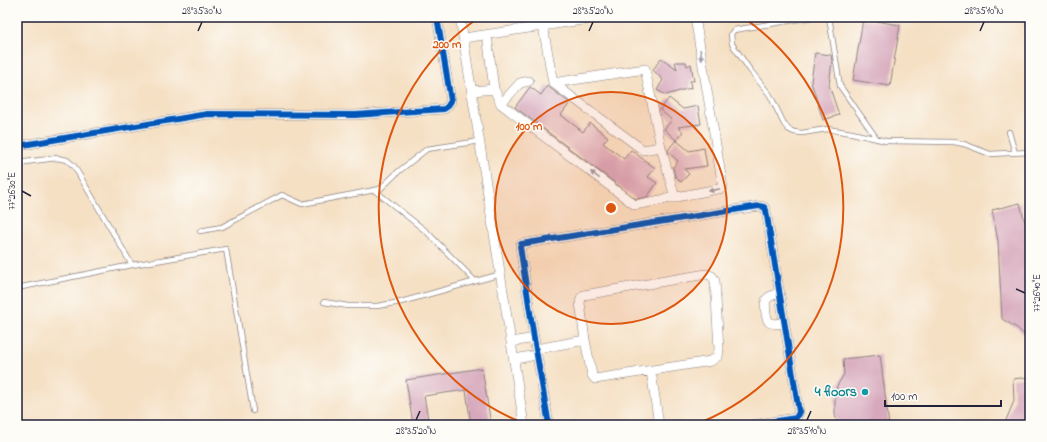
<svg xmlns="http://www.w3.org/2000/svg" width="1047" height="442" font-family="'Indie Flower',sans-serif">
<rect width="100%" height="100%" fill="#fdfcf7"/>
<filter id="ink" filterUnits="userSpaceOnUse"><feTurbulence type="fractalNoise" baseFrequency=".025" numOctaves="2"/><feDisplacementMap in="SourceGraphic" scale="8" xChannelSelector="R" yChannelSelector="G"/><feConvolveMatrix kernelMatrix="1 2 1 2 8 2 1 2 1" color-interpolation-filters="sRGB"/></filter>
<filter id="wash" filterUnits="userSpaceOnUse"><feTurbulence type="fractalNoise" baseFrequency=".012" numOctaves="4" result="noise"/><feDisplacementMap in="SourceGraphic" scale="16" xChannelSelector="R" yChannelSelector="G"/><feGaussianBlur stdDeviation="0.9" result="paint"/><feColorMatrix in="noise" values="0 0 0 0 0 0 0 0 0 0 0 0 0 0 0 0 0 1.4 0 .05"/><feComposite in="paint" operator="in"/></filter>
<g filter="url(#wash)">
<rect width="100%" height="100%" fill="#f5e0c4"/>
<g id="blocks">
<path fill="#d7a8bc" d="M863,19L900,25L890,86L853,80Z
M815,53L831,55L832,61L829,85L839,115L823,120L811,82Z
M661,58L677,69L675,62H686L687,66L691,64L694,81H690L691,88L683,90L666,95L657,90L663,80L653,70Z
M547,86L570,103L561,115L583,132L590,123L608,137L603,143L624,159L631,150L655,168L648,177L657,183L647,197L636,199L515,107L530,87L541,95Z
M669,98L683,109L698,106L701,124L678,127L683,132L676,140L664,129L672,120L660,110Z
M676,140L689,151L704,148L707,166L684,169L689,174L681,182L675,176L673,167L678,161L669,153L668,150Z
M1020,203L1029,239L1030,340L1017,328L1002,319L998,241L992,210Z
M880,355L889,425H838L835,415V397L837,386L844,374L843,359Z
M482,368L491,425H471L466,390L424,396L429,425H413L406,380Z
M1030,377V421L1028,425H1004L1014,401L1013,379Z"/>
</g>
</g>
<g filter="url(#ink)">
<use href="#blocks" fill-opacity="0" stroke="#8c8180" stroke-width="1"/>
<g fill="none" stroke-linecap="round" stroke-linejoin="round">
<defs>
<path id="service" d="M707,17V18
M812,17L734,30L731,34L732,44L750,70L770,95L784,124L788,129L794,132L802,133L827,129L852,133L886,141L954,142L964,144L990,154L1030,152
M829,17L840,86L877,139
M1009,132L1015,153
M17,163L57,158L67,160L74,166L132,265
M374,190L427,232L475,281
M200,231L222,227L282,195L302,204L380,189L399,171L427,149L480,141
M17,288L132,265L226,249L253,411
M324,302L348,306H377L401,302L501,274"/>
<path id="minor" d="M460,17L524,425
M1029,17L1030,23
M543,26L553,83L643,150L661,147L675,198
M487,35L494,89
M464,38L602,17
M553,83L645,69L661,147
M472,91L494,89L501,104L635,205L723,188L695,17
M501,104L520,83L529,81
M17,146L207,114L355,115L444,109L447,107L451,101L437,17
M780,292L769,297L766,300C765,305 765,317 769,322C772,325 781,323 785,323
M512,342L534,338
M536,349L585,340L580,303L581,298L584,295L706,274L712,276L715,281L719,349L718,356L711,361L595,379L592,375L585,340
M515,359L531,356
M651,371L659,425
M549,425L534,338L520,246L521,244L759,206L764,207L766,210L799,412L796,418L751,425"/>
</defs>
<use href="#service" stroke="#8c8180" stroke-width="6"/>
<use href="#minor" stroke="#8c8180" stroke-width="10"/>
<use href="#service" stroke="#fff" stroke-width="4.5"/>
<use href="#minor" stroke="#fff" stroke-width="9"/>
<defs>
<path id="cycleway" d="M17,146L207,114L355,115L444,109L447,107L451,101L437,17
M549,425L534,338L520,246L521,244L759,206L764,207L766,210L799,412L796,418L751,425"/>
</defs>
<use href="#cycleway" stroke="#fdfcf7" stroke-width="8"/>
<use href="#cycleway" stroke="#0057b8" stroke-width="6"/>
</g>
<defs><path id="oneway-solid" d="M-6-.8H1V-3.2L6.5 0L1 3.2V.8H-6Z"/></defs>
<g fill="#9c9ca7">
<use href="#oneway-solid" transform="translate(701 55) rotate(81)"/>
<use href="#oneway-solid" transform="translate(595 175) rotate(-143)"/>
<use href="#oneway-solid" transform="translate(714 190) rotate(169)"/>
</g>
</g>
<path fill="none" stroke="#22223b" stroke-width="1.5" d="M198,31L202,22M589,31L593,22M980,31L984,22M22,191L31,196M1016,289L1025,293M416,420L420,411M807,420L811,411"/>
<circle cx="611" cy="208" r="116" fill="#de560e" fill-opacity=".12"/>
<g fill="none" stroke="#de560e" stroke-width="2">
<circle cx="611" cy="208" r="116"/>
<path d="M528 425A232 232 0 0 1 478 18M744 18A232 232 0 0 1 694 425"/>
</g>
<circle fill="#0f9aa8" stroke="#fdfcf7" stroke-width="1.5" cx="865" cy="392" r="4"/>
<g text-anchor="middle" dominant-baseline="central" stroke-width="3" stroke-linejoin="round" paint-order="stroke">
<g font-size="14" font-weight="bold" fill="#0d838f" stroke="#fdfcf7" text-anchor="end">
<text x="857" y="392">4 floors</text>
</g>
</g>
<circle cx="611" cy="208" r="6" fill="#de560e" stroke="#fdfcf7" stroke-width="2"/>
<g font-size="12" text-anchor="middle" font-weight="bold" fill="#de560e" stroke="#fdfcf7" stroke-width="3" stroke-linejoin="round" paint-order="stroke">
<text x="447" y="48">200 m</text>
<text x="529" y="130">100 m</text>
</g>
<rect width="1047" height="442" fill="none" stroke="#fdfcf7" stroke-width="44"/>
<path d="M885 400v6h116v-6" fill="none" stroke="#22223b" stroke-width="2"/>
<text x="891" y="400" font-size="12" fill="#22223b" stroke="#fdfcf7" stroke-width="3" paint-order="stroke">100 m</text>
<rect x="22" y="22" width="1003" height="398" fill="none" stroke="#22223b" stroke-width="1.5"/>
<g font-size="10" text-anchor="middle" fill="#22223b">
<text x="202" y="14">28°35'30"N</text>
<text x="593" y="14">28°35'20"N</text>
<text x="984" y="14">28°35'10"N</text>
<text transform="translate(11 191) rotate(-90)" y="4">77°26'30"E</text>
<text transform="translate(1036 293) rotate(-90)" y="4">77°26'40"E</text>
<text x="416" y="434">28°35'20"N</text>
<text x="807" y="434">28°35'10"N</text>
</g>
</svg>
